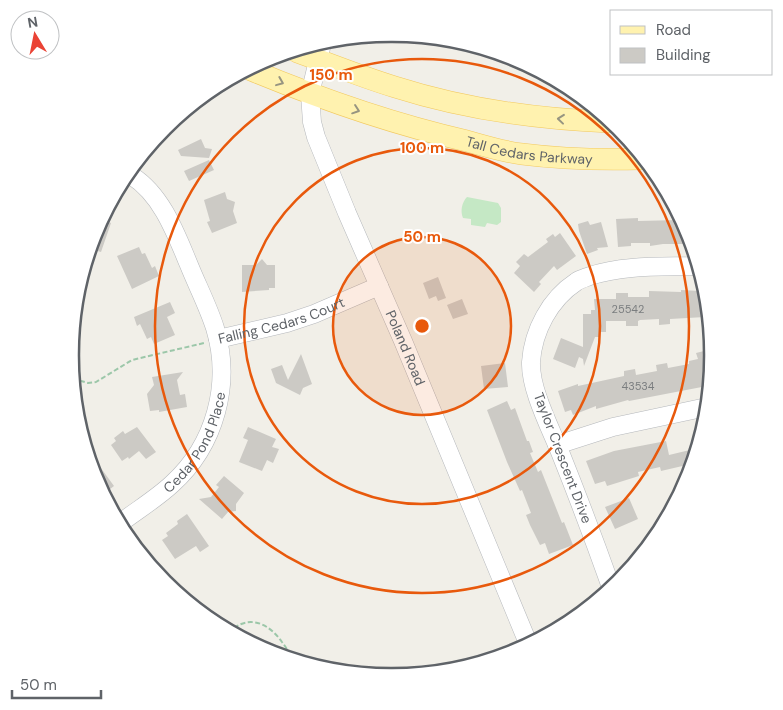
<svg xmlns="http://www.w3.org/2000/svg" width="783" height="710" font-family="'DM Sans',sans-serif">
<rect width="100%" height="100%" fill="#f1efe8"/>
<path fill="#c5e8c5" d="M467,197L498,203L501,208V222L497,225L487,223L485,227L471,225V219L463,218C460,211 462,202 467,197Z"/>
<path fill="#cccac5" d="M201,139L205,148L212,149L209,158L181,156L178,150Z
M209,160L214,170L189,181L184,171Z
M225,192L227,199L235,202L233,211L237,223L212,233L207,222L210,221L204,200Z
M638,218V221L680,220L688,232L691,244H663L650,246V243H631V246L618,247L616,219Z
M103,220L111,223L101,252L91,249L95,232Z
M588,221L590,225L601,222L608,247L597,248L598,250L587,254L579,231L578,224Z
M560,233L576,256L557,270L554,266L539,282L541,284L534,292L514,273L520,266L516,262L524,254L528,257L548,242L546,239L553,234L555,237Z
M139,247L142,254L145,253L152,268L155,266L159,276L132,289L117,256Z
M262,259L267,265H275V288H269V290L242,292V265H256Z
M438,277L446,298L438,301L436,296L429,299L423,283Z
M681,290L700,291L705,317L670,319V324L659,325V319L640,320L638,321V326H626V321H606V332H599V337H595L584,366L583,359L579,357L575,368L553,359L561,338L583,347V314H591V310H595L594,299H616V293H628V297H649V291L681,292Z
M462,299L468,314L453,319L447,305Z
M170,302L175,313L167,317L175,335L154,344L151,337L147,339L140,324L137,326L134,317Z
M708,350V356L713,355L707,386L629,401L628,400L596,409V406L573,415L571,410L565,412L558,391L578,384V386L624,376V371L635,369L636,375L657,371L656,365L667,363L668,368L689,364V361L698,359L696,353Z
M301,354L312,384L303,388L300,395L276,383L271,369L282,365L288,380Z
M505,363L508,387L484,389L481,366Z
M183,372L177,380L180,395L185,394L187,407L159,412V410L150,411L147,394L154,385L152,377Z
M507,401L511,410L515,408L527,441H529L533,452L530,453L538,472L541,470L562,523L564,522L573,545L549,554L545,543L540,545L530,525L526,515L531,513L522,490L520,491L507,462L487,410Z
M137,427L156,452L146,459L139,451L129,459L128,457L122,461L111,445L116,441L114,438L123,431L125,434Z
M248,427L276,439L272,447L279,449L273,463L267,460L262,471L239,462L248,440L243,438Z
M666,441L669,455L694,449L691,464L661,471L660,467L638,472L639,476L607,486L605,481L595,484L586,461L614,451Z
M90,453L114,486L105,493L95,478Z
M224,476L244,493L236,504V511L228,512L222,519L199,499L211,497L219,487L216,485Z
M629,498L638,519L615,529L605,507Z
M187,514L209,546L200,552L196,546L175,559L162,540L168,536L166,533L178,524L177,521Z"/>
<g fill="none" stroke-linecap="round" stroke-linejoin="round">
<defs>
<g id="minor">
<path id="s1" d="M321,48L310,94L312,122L316,137L347,213L403,341L528,643"/>
<path id="s2" d="M218,339L287,323L314,314L379,286"/>
<path d="M557,445L613,427L702,408"/>
<path id="s3" d="M123,521C139,509 157,498 172,484C215,445 232,384 215,328C208,306 197,285 189,265C176,234 162,195 132,176"/>
<path d="M611,587C595,542 578,497 560,452C550,427 530,389 531,362C533,331 550,299 576,282C580,279 585,278 590,276C623,265 660,267 695,266"/>
</g>
<g id="major">
<path d="M297,52C330,64 362,77 395,87C464,109 536,119 609,122"/>
<path id="s4" d="M251,70C321,99 392,124 467,141C485,146 504,152 522,154C561,159 600,160 640,159"/>
</g>
</defs>
<use href="#minor" stroke="#b5b8bc" stroke-width="19"/>
<use href="#major" stroke="#f2c960" stroke-width="22"/>
<path stroke="#9cc7a9" stroke-width="2" stroke-dasharray="5 2.5" stroke-linecap="butt" d="M74,376L81,381L88,383L96,382L132,360L204,343
M234,628C252,615 270,625 282,642C285,646 288,650 290,656"/>
<use href="#minor" stroke="#fff" stroke-width="18"/>
<use href="#major" stroke="#fff2af" stroke-width="21"/>
</g>
<defs><path id="oneway-chevron" d="M-2-3.5L2.5 0L-2 3.5" fill="none" stroke-width="1.6" stroke-linecap="round" stroke-linejoin="round" transform="scale(1.25)"/></defs>
<g stroke="#979581">
<use href="#oneway-chevron" transform="translate(280 82) rotate(22)"/>
<use href="#oneway-chevron" transform="translate(356 110) rotate(19)"/>
<use href="#oneway-chevron" transform="translate(561 119) rotate(-174)"/>
</g>
<circle cx="422" cy="326" r="89" fill="#e8590c" fill-opacity=".12"/>
<g fill="none" stroke="#e8590c" stroke-width="2.5">
<circle cx="422" cy="326" r="89"/>
<circle cx="422" cy="326" r="178"/>
<circle cx="422" cy="326" r="267"/>
</g>
<g text-anchor="middle" dominant-baseline="central" stroke-width="4" stroke-linejoin="round" paint-order="stroke">
<g font-size="11" fill="#7a7d7f">
<text x="628" y="309">25542</text>
<text x="638" y="386">43534</text>
</g>
<g font-size="14" fill="#5f6368" stroke="#fff">
<text stroke="none"><textPath href="#s4" startOffset="291">Tall Cedars Parkway</textPath></text>
<text stroke="none"><textPath href="#s2" startOffset="66">Falling Cedars Court</textPath></text>
<text stroke="none"><textPath href="#s1" startOffset="320">Poland Road</textPath></text>
<text stroke="none"><textPath href="#s3" startOffset="110">Cedar Pond Place</textPath></text>
<text transform="translate(563 458) rotate(69)">Taylor Crescent Drive</text>
</g>
</g>
<path d="M0 0H783V710H0ZM391 42H392A312 312 0 0 1 704 354V356A312 312 0 0 1 392 668H391A312 312 0 0 1 79 356V354A312 312 0 0 1 391 42Z" fill="#fff" fill-rule="evenodd"/>
<path fill="none" stroke="#5f6368" stroke-width="2.5" d="M391 42H392A312 312 0 0 1 704 354V356A312 312 0 0 1 392 668H391A312 312 0 0 1 79 356V354A312 312 0 0 1 391 42Z"/>
<circle cx="422" cy="326" r="8" fill="#e8590c" stroke="#fff" stroke-width="2.5"/>
<g font-size="15" text-anchor="middle" font-weight="bold" fill="#e8590c" stroke="#fff" stroke-width="4" stroke-linejoin="round" paint-order="stroke">
<text x="331" y="80">150 m</text>
<text x="422" y="153">100 m</text>
<text x="422" y="242">50 m</text>
</g>
<rect x="610" y="10" width="162" height="65" fill="#ffffff" stroke="#bfc1c3"/>
<rect x="620" y="26" width="25" height="8" fill="#fff2af" stroke="#bfc1c3"/>
<text x="656" y="35" font-size="15" fill="#5f6368">Road</text>
<rect x="620" y="48" width="25" height="15" fill="#cccac5" stroke="#bfc1c3"/>
<text x="656" y="60" font-size="15" fill="#5f6368">Building</text>
<g transform="translate(35 35) rotate(350)"><circle r="24" fill="#ffffff" stroke="#bfc1c3"/>
<path d="M0-4L9 19L0 12L-9 19Z" fill="#ea4335"/>
<text y="-8" font-size="14" font-weight="bold" text-anchor="middle" fill="#5f6368">N</text>
</g>
<path d="M12 690v8h89v-8" fill="none" stroke="#5f6368" stroke-width="2.5"/>
<text x="20" y="690" font-size="15" fill="#5f6368" stroke="#ffffff" stroke-width="4" paint-order="stroke">50 m</text>
</svg>
